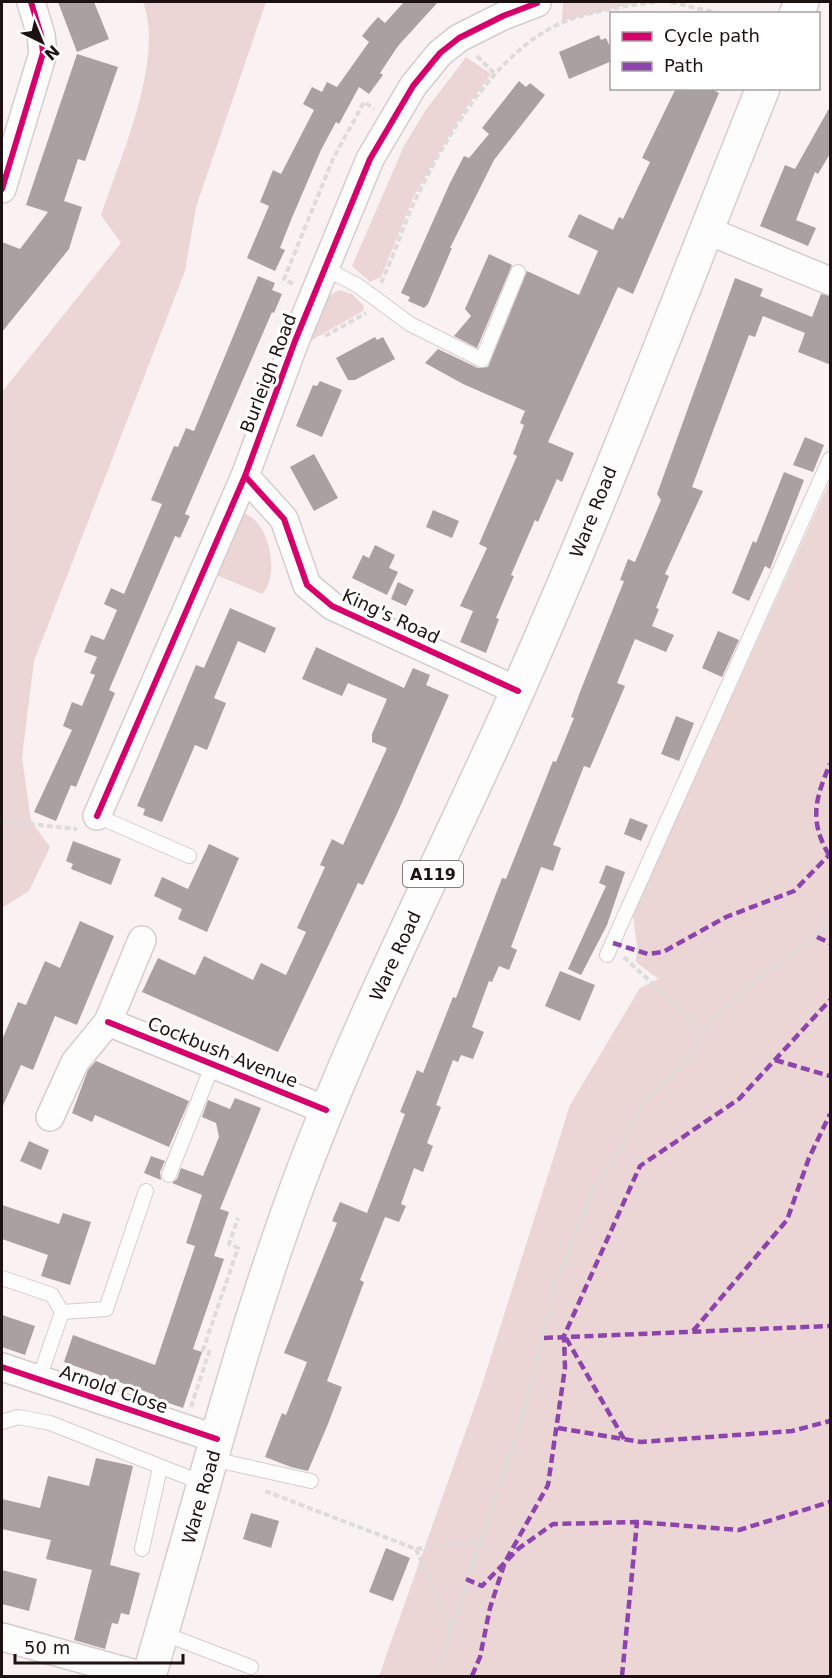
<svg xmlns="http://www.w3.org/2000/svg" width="832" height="1678" font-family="'DejaVu Sans',sans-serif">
<rect width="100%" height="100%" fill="#faf2f2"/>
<path fill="#ebd5d5" d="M143,2H266L196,207L185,271L34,661L22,757L31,821L50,847L29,891L2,908V392L121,243L101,215C120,159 165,58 143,2Z
M563,2H639L562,21Z
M466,57L491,74L463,112L414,196L381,277L370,282L352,266L404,146L425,111Z
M339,290L352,294L364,306L363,311L312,340L311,337L329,296Z
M830,481V1676H379L480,1391L570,1105L640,988L658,979L636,962L637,947L633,914Z
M242,513C269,518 281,576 262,594L214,574Z"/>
<path fill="#aaa0a1" d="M58,2H94L109,39L77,52Z
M404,2H438L398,46L380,73L383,75L369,94L359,87L339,124L336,122L321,150L291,220L280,248L285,250L275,271L247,258L269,206L260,202L273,170L281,174L314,110L303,104L312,87L322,92L327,82L337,87L369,42L362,36L370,26L378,17L385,23Z
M599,35L601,40L606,38L612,51V61L569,79L559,52Z
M77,54L118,67L85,161L78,159L64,201L82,207L69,249L2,332V242L20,249L48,212L26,205Z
M519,81L526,87L530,83L545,95L494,160L450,248H452L428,304L424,308L408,301L410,297L401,293L450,183L464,156L469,158L489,134L482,128Z
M676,88H710L719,93L633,294L618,287L548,442L574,453L562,482L557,479L538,522L535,520L511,575L514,576L496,618L499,619L486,653L460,642L473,611L460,606L487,548L479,544L517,456L513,454L524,425L520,423L525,411L463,384L425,363L438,349L478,368L488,367L527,271L579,295L598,251L568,237L579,214L613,230L619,217L623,219L650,162L642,158Z
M831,105V152L818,174L815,172L796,220L816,228L808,246L760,226L785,165L795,169Z
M489,254L512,265L477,348L454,336L471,316L465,309Z
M258,276L275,283L272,290L282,294L274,313L272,312L185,514L190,516L180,538L175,536L109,690L115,693L76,787L71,785L56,821L34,812L72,730L63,726L72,702L82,706L95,675L90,673L97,657L84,652L91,635L104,640L117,610L104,604L111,588L124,594L162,504L151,500L174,446L178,447L186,428L194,431Z
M735,278L763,289L760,296L812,317L821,294L831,296V365L798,352L805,333L763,316L755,337L749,335L692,487L703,491L665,574L669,576L656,608L659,609L652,626L674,635L666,652L635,639L617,683L625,686L590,768L584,766L553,845L561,848L553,871L541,867L511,947L517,950L509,970L499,966L492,982L489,981L472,1027L484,1032L473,1059L461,1055L458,1062L453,1060L436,1105L441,1107L427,1143L433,1146L423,1172L414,1168L401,1204L406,1206L399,1222L385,1217L360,1280L364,1282L327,1381L342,1387L328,1424L308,1471L291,1467L265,1457L282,1413L286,1415L307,1362L284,1353L337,1223L332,1221L340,1202L367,1213L405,1114L400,1112L417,1070L423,1073L453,997L456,998L502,878L506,879L553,761L556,762L574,718L571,717L580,692L624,581L620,580L628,559L635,562L661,500L657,494Z
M375,337L377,340L383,337L395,359L355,380H348L336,358Z
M320,381L342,390L322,437L296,426L313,385L317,386Z
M805,437L824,445L813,472L793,465Z
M314,454L338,498L314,511L290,467Z
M784,472L804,480L770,569L765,566L749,601L732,593L753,541L756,543Z
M433,510L459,521L452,538L426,527Z
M375,545L395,555L389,568L398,572L387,595L352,578L363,555L369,558Z
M398,582L414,590L406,606L391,599Z
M230,608L276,628L265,653L238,641L214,698L226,703L207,750L195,745L162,822L143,815L145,809L137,806L196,665L204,668Z
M718,631L739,640L722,677L702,668Z
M316,647L404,688L413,668L430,675L426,685L449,695L396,816L363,885L358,883L278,1052L142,992L158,958L195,975L204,956L253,980L261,963L286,975L306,932L297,928L325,867L320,865L332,839L343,845L387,748L372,742V734L387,699L348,683L342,696L302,679Z
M676,716L694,723L679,761L661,754Z
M630,818L648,825L641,841L624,834Z
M73,841L121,859L111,885L71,869L73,864L66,861Z
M209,844L239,858L207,932L178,919L182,909L154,896L162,877L188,889Z
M606,865L625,872L607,925L581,975L568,969L606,886L599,883Z
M80,921L114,936L77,1025L55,1016L33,1070L21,1065L2,1108V1040L18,1002L26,1005L45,961L60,968Z
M560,971L595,985L580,1021L545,1006Z
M96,1061L189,1101L169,1147L95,1115L92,1122L72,1113L88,1070Z
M235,1098L261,1108L220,1209L229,1212L214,1256L224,1259L193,1349L202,1352L183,1408L154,1398L155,1395L64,1362L73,1335L155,1365L195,1246L186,1243L202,1195L172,1183L177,1179L181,1168L203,1176L219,1137L216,1123L202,1117L208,1100L230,1109Z
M29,1141L49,1150L41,1170L20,1161Z
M151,1156L165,1161L160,1172L161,1180L144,1173Z
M2,1205L59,1224L63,1213L91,1222L70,1285L41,1276L48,1255L2,1239Z
M2,1315L35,1326L25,1355L2,1347Z
M96,1458L133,1466L110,1565L140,1573L129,1615L121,1613L118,1624L112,1623L105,1649L74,1640L92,1570L46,1559L51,1540L2,1529V1499L40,1508L48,1476L89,1486Z
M251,1513L279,1521L271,1548L243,1539Z
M386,1548L410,1558L393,1601L369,1592Z
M2,1570L37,1579L29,1611L2,1604Z"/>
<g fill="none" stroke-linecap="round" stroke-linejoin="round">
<defs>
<path id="lane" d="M324,268L357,285L410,324L482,360L518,272
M97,816L189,856
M607,955L830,459
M169,1175L213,1064
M2,1278L52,1295L62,1312
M39,1379L62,1312L106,1309L146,1191
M2,1422L18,1417L50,1423L205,1484
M212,1459L311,1481
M142,1549L160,1468
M162,1633L251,1667"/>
<path id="street" d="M2,189L43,53L41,35L31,2
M706,230L830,281
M245,476L284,519L307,585L332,606L518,691
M97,816L245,476L295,341L370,159L413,86L440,53L459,38L503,16L537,3
M108,1022L326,1110
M50,1117L75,1062L108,1022L142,940
M2,1367L217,1439
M2,1637L143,1676"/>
<path id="primary" d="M796,14L802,2
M149,1676C196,1518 236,1356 292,1201C355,1026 442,861 517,692C606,493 682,290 763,88"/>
</defs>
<use href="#lane" stroke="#d6cccc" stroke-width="16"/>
<use href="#street" stroke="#d6cccc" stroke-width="30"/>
<use href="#primary" stroke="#d6cccc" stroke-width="36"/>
<path stroke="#dedbdb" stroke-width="4" stroke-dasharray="6 3" stroke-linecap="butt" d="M671,2L721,14
M477,56L495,74
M381,283C393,258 401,232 412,207C441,144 493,55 557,25C584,12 625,6 655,2
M293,284L284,279L333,159L364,102L374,109
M325,336L366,313
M2,821L77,829
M624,957L704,1031
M191,1407L209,1352L203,1350L238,1248L229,1244L238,1218
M265,1491L416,1549L481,1541
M416,1549L451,1629
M436,1676L528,1397L555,1286L593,1189L616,1154L645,1100L680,1069L710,1022L758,978L800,949L830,923"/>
<use href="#lane" stroke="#fefdfd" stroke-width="14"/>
<use href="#street" stroke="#fefdfd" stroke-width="27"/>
<use href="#primary" stroke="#fefdfd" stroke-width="33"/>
<path stroke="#8e44ad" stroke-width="4.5" stroke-dasharray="9 4.5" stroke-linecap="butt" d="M829,855C809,821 815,799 830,764
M817,937L830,943
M613,943L648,954L663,952L726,917L794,891L830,854
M775,1060L830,1076
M693,1331L787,1220L809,1158L830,1114
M544,1338L830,1326
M566,1338L624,1439
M558,1428L641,1442L792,1431L830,1421
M466,1579L482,1586L518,1549L553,1524L637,1522L739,1530L830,1502
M472,1676L480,1657L490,1608L505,1562L548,1485L565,1368L564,1336L640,1166L739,1099L830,1000
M622,1676L637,1522"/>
<defs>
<path id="cycleway" d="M2,189L43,53L41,35L31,2
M245,476L284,519L307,585L332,606L518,691
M97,816L245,476L295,341L370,159L413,86L440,53L459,38L503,16L537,3
M108,1022L326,1110
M2,1367L217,1439"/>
</defs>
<use href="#cycleway" stroke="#fff" stroke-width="10"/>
<use href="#cycleway" stroke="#d6006c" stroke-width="6"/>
</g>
<g text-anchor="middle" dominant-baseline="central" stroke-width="6" stroke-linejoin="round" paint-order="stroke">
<rect fill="#fff" stroke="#625858" stroke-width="1.5" x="403" y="861" width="60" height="26" rx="4.5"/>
<g font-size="16" font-weight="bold" fill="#1e1111">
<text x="433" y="874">A119</text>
</g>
<g font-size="18" fill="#1e1111" stroke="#fff">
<text transform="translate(268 373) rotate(-69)">Burleigh Road</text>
<text transform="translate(593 512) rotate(-68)">Ware Road</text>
<text transform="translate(391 616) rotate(25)">King's Road</text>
<text transform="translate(395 956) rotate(-65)">Ware Road</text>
<text transform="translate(223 1052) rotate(22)">Cockbush Avenue</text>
<text transform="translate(114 1389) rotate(19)">Arnold Close</text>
<text transform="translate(201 1497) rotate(-74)">Ware Road</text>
</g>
</g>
<rect width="832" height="1678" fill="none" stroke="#1e1111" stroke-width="6"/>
<rect x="610" y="12" width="210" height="78" fill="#ffffff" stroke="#a5a0a0" stroke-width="1.5"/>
<rect x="622" y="32" width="30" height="9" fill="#d6006c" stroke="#a5a0a0" stroke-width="1.5"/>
<text x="664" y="42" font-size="18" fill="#1e1111">Cycle path</text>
<rect x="622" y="62" width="30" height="9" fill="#8e44ad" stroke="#a5a0a0" stroke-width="1.5"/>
<text x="664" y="72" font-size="18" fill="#1e1111">Path</text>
<g transform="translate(42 42) rotate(137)" stroke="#ffffff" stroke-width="4.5" paint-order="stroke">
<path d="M0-4.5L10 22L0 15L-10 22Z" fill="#1e1111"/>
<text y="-9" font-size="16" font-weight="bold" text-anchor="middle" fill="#1e1111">N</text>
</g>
<path d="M15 1654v9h168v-9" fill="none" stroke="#1e1111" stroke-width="3"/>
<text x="24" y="1654" font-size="18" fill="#1e1111" stroke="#ffffff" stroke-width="4.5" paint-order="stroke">50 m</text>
</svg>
